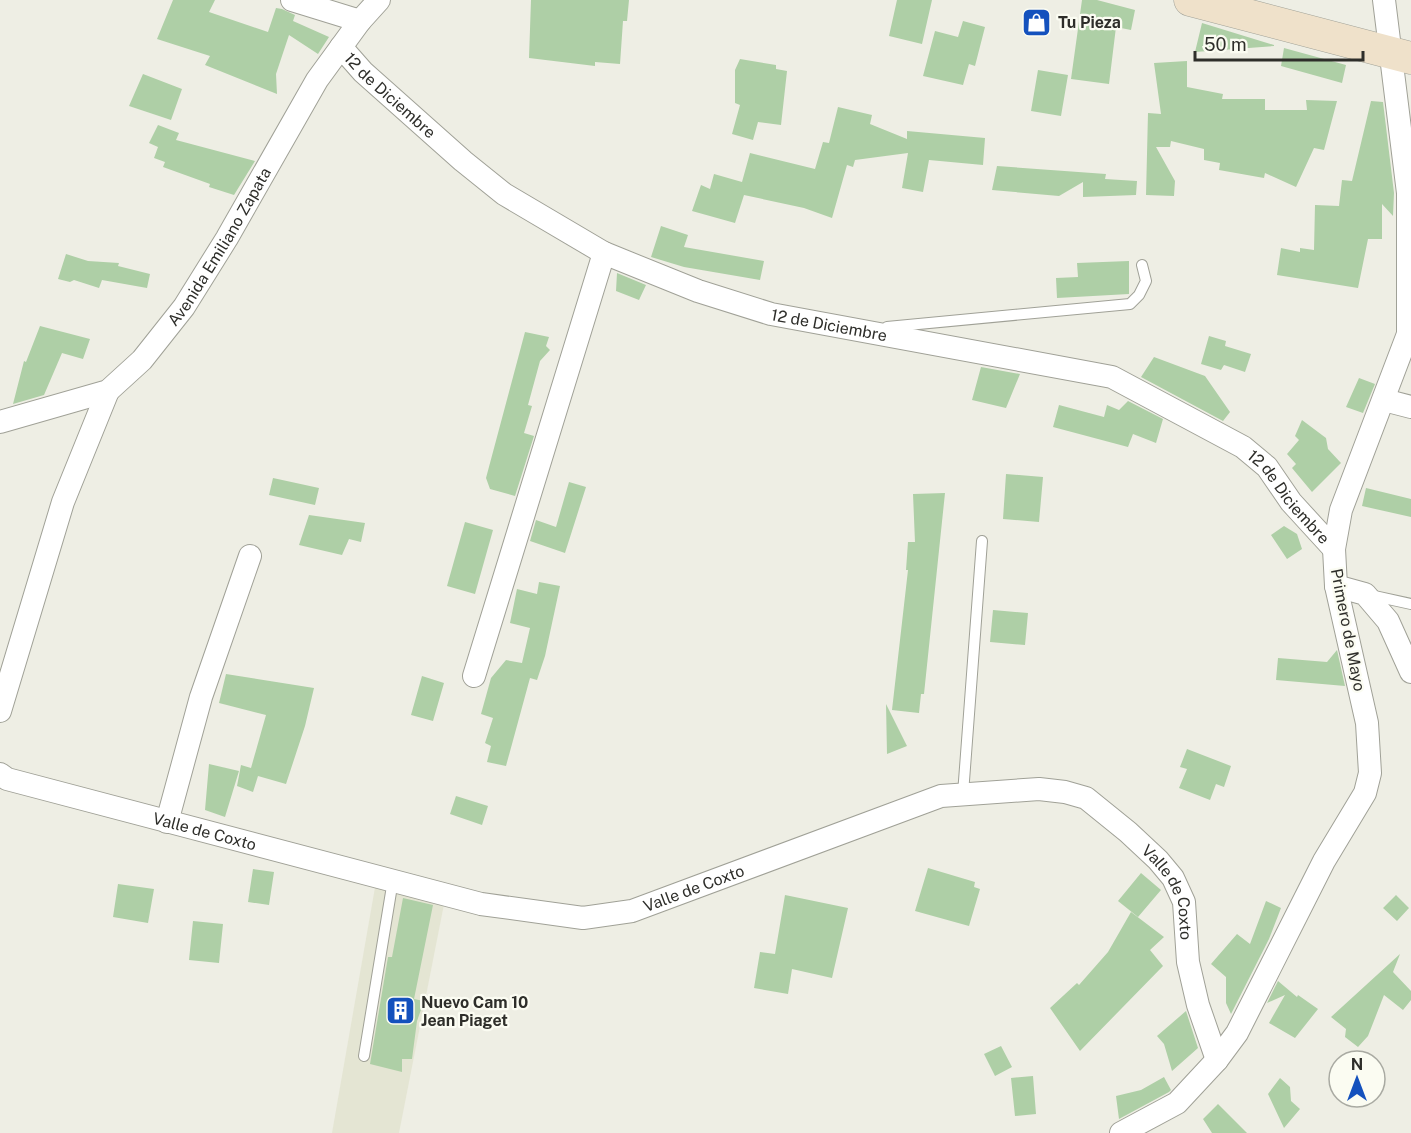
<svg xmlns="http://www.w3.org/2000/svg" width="1411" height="1133" font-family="'Public Sans',sans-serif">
<rect width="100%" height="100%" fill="#eeeee4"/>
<path fill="#e4e5d3" d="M377,876L446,894L399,1133H332Z"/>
<path fill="#aecfa6" d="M173,0H215L209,12L268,32L276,8L282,9L295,15L293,21L329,37L318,54L289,35L276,74L277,94L205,65L210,56L157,39Z
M531,0H629L627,21H623L620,64L595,62V66L529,58Z
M897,0H932L922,44L889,36Z
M1082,0H1097L1135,10L1131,30L1116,27L1109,84L1071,79Z
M963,21L985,27L975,66L969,64L963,85L923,76L935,31L958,37Z
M1202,23L1274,45V46L1195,52Z
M1284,48L1346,65L1342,83L1281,66Z
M740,59L776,65V69L787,71L781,125L758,122L753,140L732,134L740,105L735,103V70Z
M1187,61V87L1223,94L1222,99H1265V110H1307L1306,100L1337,101L1324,150L1314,148L1296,187L1265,173L1264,178L1219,170L1220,163L1204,160V149L1171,141L1170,147H1156L1175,181L1174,196L1146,195L1148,113L1161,114L1154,63Z
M1038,70L1068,75L1061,116L1031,111Z
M143,74L182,89L171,120L129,106Z
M1371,101L1383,102L1394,193L1393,216L1382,204V239H1368L1358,288L1277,275L1281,248L1300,252V248L1314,250L1315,205L1339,206L1342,180L1352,181Z
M838,107L872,115L870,124L907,139V131L985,138L983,165L929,160L923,192L902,188L908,153L855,160L853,167L847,165L832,218L804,208L744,195L735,223L692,211L701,185L710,189L714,174L742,182L750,153L815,169L823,142L829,143Z
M158,125L179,133L176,140L255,161L234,195L209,187L210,184L163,167L165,162L154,158L158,147L149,143Z
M997,166L1106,174L1105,179L1137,181L1136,195L1083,197V182L1059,196L992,190Z
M661,226L688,235L684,247L764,261L760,280L684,267L651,257Z
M66,254L88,261L119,263L118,266L150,274L147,288L102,280L99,288L74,280L70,282L58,279Z
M1129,261V294L1057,298L1056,278L1078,277L1077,263Z
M617,273L646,285L639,300L616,291Z
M40,326L90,339L83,359L62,353L44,395L13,404L24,361L26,362Z
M525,332L549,337L546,346L550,350L540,361L528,405L532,406L524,433L534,436L515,496L490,489L486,478Z
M1209,336L1226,341L1225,346L1251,354L1245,372L1224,365L1221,370L1201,364Z
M1154,357L1205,376L1230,412L1223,421L1141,377Z
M981,367L1020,374L1006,408L972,400Z
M1359,378L1375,384L1363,413L1346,407Z
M1128,401L1163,419L1156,443L1133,434L1128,447L1053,427L1059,405L1104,417L1107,405L1119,410Z
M1302,420L1326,438L1328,449L1341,463L1312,492L1292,468L1296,464L1287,454L1299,440L1295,436Z
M1006,474L1043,477L1039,522L1003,519Z
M273,478L319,488L315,505L269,495Z
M569,482L586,487L565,553L530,541L536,520L556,527Z
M1366,488L1411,499V517L1362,506Z
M945,493L924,694H921L919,713L892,710L908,570H906L908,542H915L913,494Z
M309,515L365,523L361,542L349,539L342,555L299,545Z
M465,522L493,530L475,594L447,586Z
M1284,526L1297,534L1302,549L1287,559L1271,535Z
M539,582L560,586L545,656L537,680L530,678L506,766L487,762L491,746L485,743L493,718L481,714L491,678L506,660L522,663L530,628L510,623L517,589L537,594Z
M993,610L1028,613L1025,645L990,642Z
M1337,650L1345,686L1276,680L1278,658L1327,662Z
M226,674L314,688L305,726L286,784L258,776L253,792L237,786L241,765L251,768L266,715L219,703Z
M422,676L444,683L433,721L411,715Z
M886,704L907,746L887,754Z
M1187,749L1231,766L1224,787L1216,784L1210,800L1179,788L1187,769L1180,767Z
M209,764L239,771L225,817L205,810Z
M456,796L488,806L482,825L450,814Z
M928,868L975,882L974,887L980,889L969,926L915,911Z
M253,869L274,872L269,905L248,902Z
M1141,873L1161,890L1138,917L1118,901Z
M118,884L154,889L148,923L113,917Z
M785,895L848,908L832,978L792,969L788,994L754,988L760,952L775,954Z
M1396,895L1409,908L1397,921L1383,908Z
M403,898L433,905L414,999L424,1001L417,1021L412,1059H402V1072L370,1064L388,957H392Z
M1266,901L1281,908L1269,939L1231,1014L1226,1003V977L1211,964L1237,934L1250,944Z
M1131,912L1164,937L1150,950L1163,966L1080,1051L1050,1008L1077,983L1079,985L1108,952Z
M193,921L223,924L219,963L189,960Z
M1400,954L1393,972L1411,991V1000L1403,1010L1384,995L1368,1036L1358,1047L1345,1037L1346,1029L1331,1017Z
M1278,981L1297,997L1298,995L1318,1009L1295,1038L1269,1023L1285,995L1267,1003Z
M1186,1011L1198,1048L1172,1071L1164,1044L1157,1036Z
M1001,1046L1012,1067L995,1076L984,1054Z
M1033,1076L1036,1114L1015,1116L1011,1078Z
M1164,1077L1171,1090L1169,1092L1119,1119L1116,1096L1141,1090Z
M1280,1078L1290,1087L1291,1101L1300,1109L1284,1128L1268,1094Z
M1218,1104L1247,1133H1212L1203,1119Z"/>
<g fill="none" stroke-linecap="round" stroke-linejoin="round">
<defs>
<path id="service" d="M887,327L1130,304L1139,295L1146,281L1142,265
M1370,595L1411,604
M963,794L982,541
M364,1056L393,880"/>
<g id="minor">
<path d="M292,0L360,21"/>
<path id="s1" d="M341,47L363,72L463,161L504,194L604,253L698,291L771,314L1112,377L1243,447L1267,467L1291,502L1334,549"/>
<path d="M1384,400L1411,407"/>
<path id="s2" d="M0,422L108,391L142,360L184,307L227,238L317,80L360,21L379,0"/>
<path d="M1336,586L1365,594L1388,621L1411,672"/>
<path d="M474,676L604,253"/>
<path d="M0,711L63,502L108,391"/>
<path id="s3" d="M0,774L7,779L481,904L583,918L632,911L941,796L1039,789L1065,792L1086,798L1128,832L1158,860L1173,878L1184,902L1188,962L1198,1005L1217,1060"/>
<path d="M167,822L201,697L250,556"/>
<path d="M1121,1133L1177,1103L1217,1060L1237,1033L1324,861L1365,793L1370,773L1367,723L1336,586L1334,549L1341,510L1408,334V193L1384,0"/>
</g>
<path id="secondary" d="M1190,0L1411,58"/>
</defs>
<use href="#service" stroke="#a0a197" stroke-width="12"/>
<use href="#minor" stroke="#a0a197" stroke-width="24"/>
<use href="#secondary" stroke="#a0a197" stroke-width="33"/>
<use href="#service" stroke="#fff" stroke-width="10"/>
<use href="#minor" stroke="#fff" stroke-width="22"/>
<use href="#secondary" stroke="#efe1ca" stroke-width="32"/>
</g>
<defs>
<symbol id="shop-square" viewBox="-11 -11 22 22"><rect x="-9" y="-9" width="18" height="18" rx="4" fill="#1451bd" stroke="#fbfcf2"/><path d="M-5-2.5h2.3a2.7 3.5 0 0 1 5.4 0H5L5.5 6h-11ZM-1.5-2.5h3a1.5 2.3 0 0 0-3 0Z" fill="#fff"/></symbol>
<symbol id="building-square" viewBox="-11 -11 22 22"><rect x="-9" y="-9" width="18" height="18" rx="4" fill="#1451bd" stroke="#fbfcf2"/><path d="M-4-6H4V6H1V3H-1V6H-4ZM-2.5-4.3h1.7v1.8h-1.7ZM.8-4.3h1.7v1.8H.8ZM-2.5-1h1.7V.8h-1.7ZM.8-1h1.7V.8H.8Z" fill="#fff"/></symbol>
</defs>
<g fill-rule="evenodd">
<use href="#shop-square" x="1020" y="6" width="33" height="33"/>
<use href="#building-square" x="384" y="994" width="33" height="33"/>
</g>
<g text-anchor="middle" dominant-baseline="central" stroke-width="4.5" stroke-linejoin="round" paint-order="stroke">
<g font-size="16" font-weight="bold" fill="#2e2e2a" stroke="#fbfcf2" text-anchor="start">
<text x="1058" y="22">Tu Pieza</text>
<text x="421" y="1002">Nuevo Cam 10<tspan x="421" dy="18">Jean Piaget</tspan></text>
</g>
<g font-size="16" fill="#2e2e2a" stroke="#fbfcf2">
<text stroke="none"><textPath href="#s1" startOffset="69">12 de Diciembre</textPath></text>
<text stroke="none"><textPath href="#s2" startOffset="296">Avenida Emiliano Zapata</textPath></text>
<text stroke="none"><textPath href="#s1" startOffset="573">12 de Diciembre</textPath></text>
<text stroke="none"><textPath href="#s1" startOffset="1077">12 de Diciembre</textPath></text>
<text transform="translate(1348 630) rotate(79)">Primero de Mayo</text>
<text stroke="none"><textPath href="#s3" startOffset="213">Valle de Coxto</textPath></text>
<text stroke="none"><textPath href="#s3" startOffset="717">Valle de Coxto</textPath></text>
<text stroke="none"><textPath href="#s3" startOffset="1257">Valle de Coxto</textPath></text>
</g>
</g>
<g transform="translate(1357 1079)"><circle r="28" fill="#fbfcf2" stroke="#a9aaa2" stroke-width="1.5"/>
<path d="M0-4.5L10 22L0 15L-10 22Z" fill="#1451bd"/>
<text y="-9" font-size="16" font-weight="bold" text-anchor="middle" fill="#2e2e2a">N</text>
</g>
<path d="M1195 51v9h168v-9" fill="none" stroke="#2e2e2a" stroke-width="3"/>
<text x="1204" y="51" font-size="18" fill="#2e2e2a" stroke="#fbfcf2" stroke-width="4.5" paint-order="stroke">50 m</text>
</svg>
